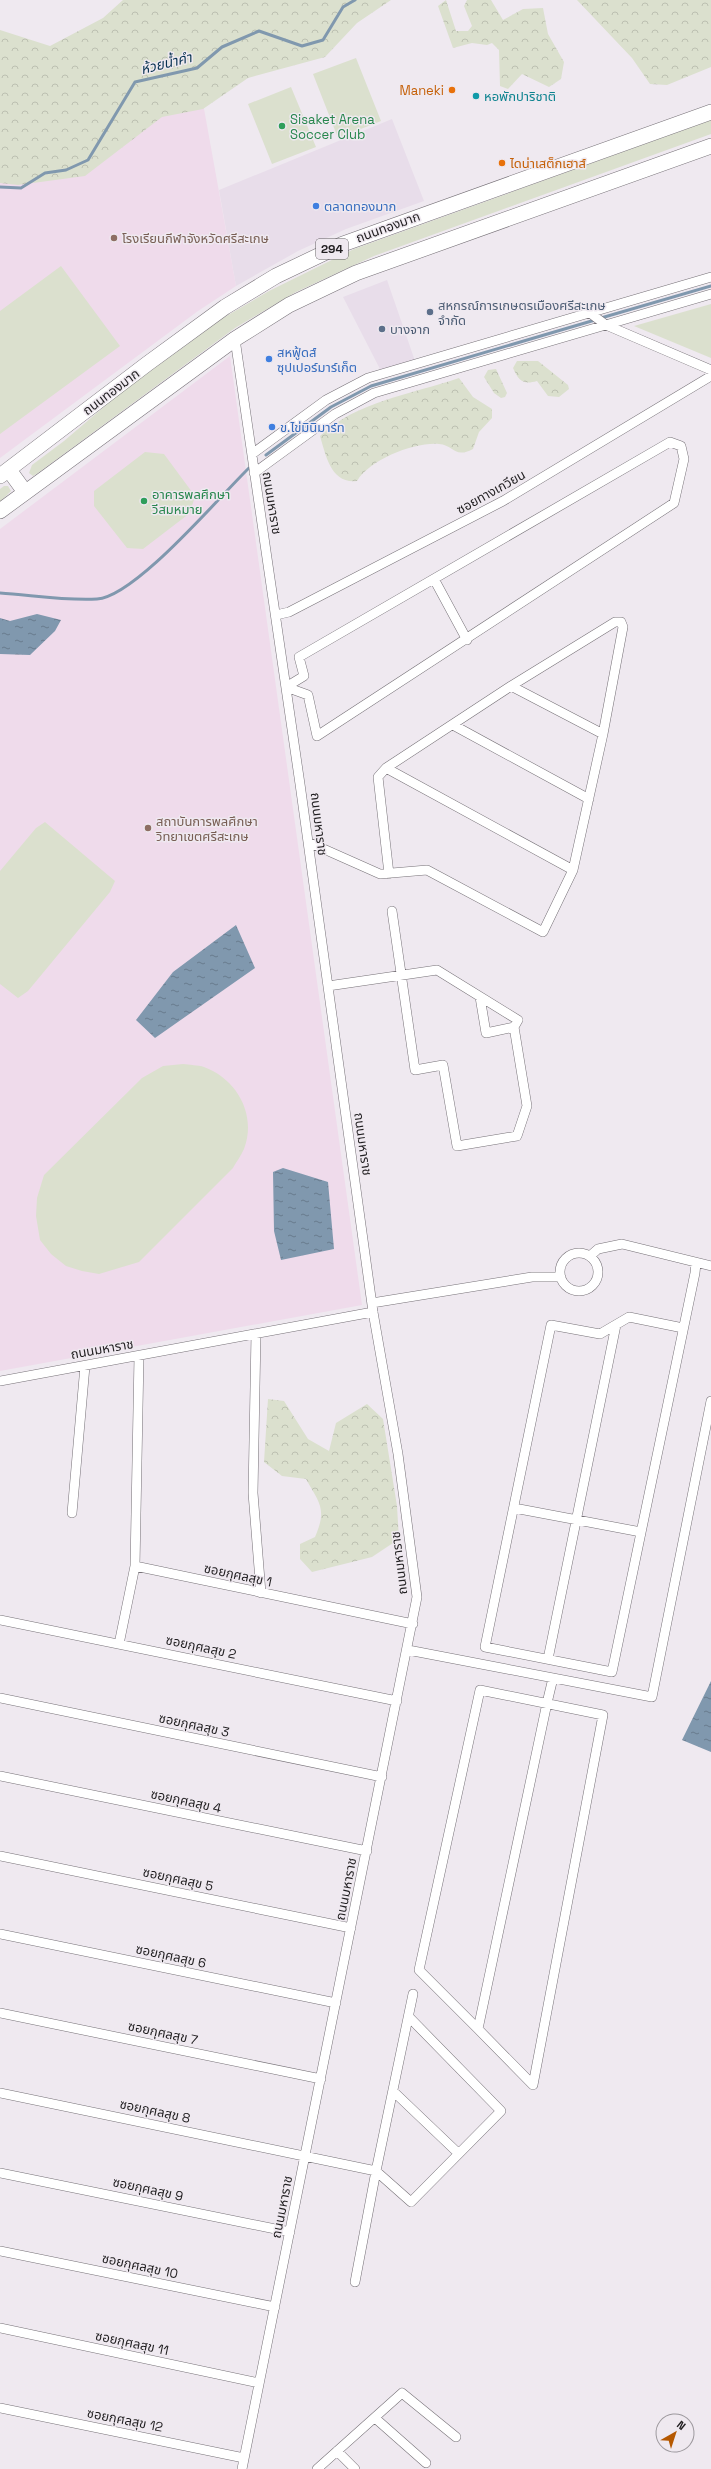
<svg xmlns="http://www.w3.org/2000/svg" width="711" height="2469" font-family="'Space Grotesk','Noto Sans Thai',sans-serif">
<defs>
<pattern id="forest-crowns" width="20" height="18" patternUnits="userSpaceOnUse"><rect width="20" height="18" fill="#dbe0ce"/><path d="M2 6a3 3 0 1 1 6 0M12 15a3 3 0 1 1 6 0" fill="none" stroke="#bcc0b1"/></pattern>
<pattern id="water-ripples" width="26" height="14" patternUnits="userSpaceOnUse"><rect width="26" height="14" fill="#8098ae"/><path d="M2 4q2-2 4 0t4 0M15 11q2-2 4 0t4 0" fill="none" stroke="#687b8d"/></pattern>
</defs>
<rect width="100%" height="100%" fill="#efe9f0"/>
<path fill="#e8ddea" d="M392,119L424,201L346,229L298,251L236,286L219,190Z
M387,280L415,361L381,371L343,297Z"/>
<path fill="#efdbeb" d="M197,70L236,286L198,311L0,458V182Z
M230,356L362,1305L0,1371V529Z"/>
<path fill="#dbe0ce" d="M356,58L381,121L338,138L313,74Z
M291,87L316,147L272,164L248,104Z
M711,120V134L374,256L296,292L235,328L38,473L33,476L29,473L32,465L64,441L119,394L223,318L269,291L354,249Z
M61,266L120,346L0,434V311Z
M711,304V358L634,326Z
M145,452L164,454L195,496L190,513L143,549L127,548L94,506V491Z
M4,486H8L11,491L0,502V489Z
M45,822L115,881L110,892L28,991L18,998L0,984V871L36,828Z
M183,1064C189,1065 198,1065 204,1067C237,1079 257,1115 244,1149C241,1156 236,1162 233,1168L139,1262L99,1274L82,1271L66,1266L51,1254L40,1240L36,1216L37,1198L44,1175L142,1078L163,1066Z"/>
<path fill="url(#forest-crowns)" d="M123,0H391L357,23L325,57L248,78L203,109L162,117L85,176L18,185L0,183V30L50,46L103,18Z
M446,0L456,31H468L472,26L464,6L467,0H491L503,20L523,9L543,8L548,34L564,62L561,79L549,87L522,74L508,89L500,86L499,50L492,43L487,45L472,43L453,48L438,6Z
M577,0H711V67L667,85L650,84L632,58Z
M517,361H538L568,385L569,389L559,397L548,396L537,381C523,385 519,381 513,368Z
M496,369L507,393L505,397L501,398L494,393L484,377L488,370Z
M459,378L473,397L492,409V418L479,432L473,449C454,459 454,445 439,444C414,442 371,459 357,481C331,484 326,456 320,436C355,402 412,394 459,378Z
M268,1399L284,1401L308,1439L329,1451L336,1423L367,1404L383,1419L397,1506L399,1539L372,1557L312,1572L300,1559V1544L315,1537C327,1509 320,1504 306,1479L282,1476L264,1462Z"/>
<path fill="url(#water-ripples)" d="M37,614L61,620L55,631L30,655L0,654V618L10,621Z
M236,925L255,968L155,1038L136,1020L173,972Z
M283,1168L328,1182L334,1249L281,1260L274,1231L273,1172Z
M711,1681V1752L682,1740Z"/>
<g fill="none" stroke-linecap="round" stroke-linejoin="round">
<path stroke="#8098ae" stroke-width="3" d="M0,187L21,188L45,173L66,170L88,160L135,82L197,68L222,47L259,31L302,46L323,40L343,7L355,0
M601,318L711,286
M266,455L331,407L371,386L595,320
M0,593C31,595 65,601 97,599C135,597 219,497 249,468"/>
<defs>
<path id="minor" d="M590,313L606,325L711,370
M235,339L300,784L373,1312L398,1454L417,1597L242,2469
M670,442L681,446L684,459L674,503L317,736L308,695L286,687L304,676L299,657Z
M252,454L326,400L368,378L711,277
M254,473L335,414L374,393L711,294
M434,579L467,640
M276,615L289,612L503,501L711,376
M511,686L603,734
M453,725L589,799
M386,768L573,870
M308,842L380,874L427,870L543,932L573,870L603,734L623,627L621,622H615L511,686L386,768L378,777L389,874
M392,911L415,1070L443,1065L457,1146L517,1136L527,1106L514,1027
M328,986L437,970L518,1020L514,1027L486,1033L480,997
M560 1272a19 19 0 1 1 38 0a19 19 0 1 1-38 0Z
M590,1256L598,1249L622,1244L711,1266
M372,1303L532,1277H561
M683,1328L629,1317L600,1334L551,1325L485,1647L612,1672L695,1273L696,1263
M256,1334L253,1493L261,1593
M0,1381L373,1312
M514,1508L641,1532
M72,1513L85,1366
M135,1566L139,1356
M0,1620L397,1701
M119,1644L135,1566L413,1624
M408,1650L652,1697L711,1401
M548,1659L616,1325
M0,1698L382,1777
M0,1776L367,1851
M0,1856L351,1928
M0,1934L336,2003
M0,2013L321,2079
M478,2029L533,2085L603,1715L480,1690L419,1970L478,2029L547,1703L553,1678
M394,2092L458,2153
M0,2093L376,2171L411,2202L501,2111L409,2017
M0,2173L290,2232
M0,2251L275,2307
M355,2282L376,2171L413,1994
M0,2328L259,2383
M0,2408L244,2458
M375,2418L426,2463
M337,2451L355,2469
M317,2469L402,2393L456,2437"/>
<path id="primary" d="M9,470L25,492
M0,476L147,364L225,307L276,276L343,244L711,112
M0,511L235,339L289,305L356,273L711,146"/>
</defs>
<use href="#minor" stroke="#767177" stroke-width="10"/>
<use href="#primary" stroke="#767177" stroke-width="16"/>
<use href="#minor" stroke="#fff" stroke-width="9"/>
<use href="#primary" stroke="#fff" stroke-width="15"/>
</g>
<g fill="#e8710a" stroke="#efe9f0" stroke-width="1.5">
<circle cx="452" cy="90" r="4"/>
<circle cx="502" cy="163" r="4"/>
</g>
<circle fill="#0f9aa8" stroke="#efe9f0" stroke-width="1.5" cx="476" cy="96" r="4"/>
<g fill="#2e9e5b" stroke="#efe9f0" stroke-width="1.5">
<circle cx="282" cy="126" r="4"/>
<circle cx="144" cy="501" r="4"/>
</g>
<g fill="#3f7fe0" stroke="#efe9f0" stroke-width="1.5">
<circle cx="316" cy="206" r="4"/>
<circle cx="269" cy="359" r="4"/>
<circle cx="272" cy="427" r="4"/>
</g>
<g fill="#8d6e63" stroke="#efe9f0" stroke-width="1.5">
<circle cx="114" cy="238" r="4"/>
<circle cx="148" cy="828" r="4"/>
</g>
<g fill="#5c6f8a" stroke="#efe9f0" stroke-width="1.5">
<circle cx="430" cy="312" r="4"/>
<circle cx="382" cy="329" r="4"/>
</g>
<g text-anchor="middle" dominant-baseline="central" stroke-width="3" stroke-linejoin="round" paint-order="stroke">
<rect fill="#efe9f0" stroke="#5e5b5e" stroke-width="1" x="316" y="239" width="32" height="20" rx="3"/>
<g font-size="12" font-weight="bold" fill="#201e20">
<text x="332" y="249">294</text>
</g>
<g font-size="13" fill="#c56008" stroke="#efe9f0" text-anchor="end">
<text x="444" y="90">Maneki</text>
<text x="510" y="163" text-anchor="start">ไดน่าเสต็กเฮาส์</text>
</g>
<g font-size="13" fill="#0d838f" stroke="#efe9f0" text-anchor="start">
<text x="484" y="96">หอพักปาริชาติ</text>
</g>
<g font-size="13" fill="#27864d" stroke="#efe9f0" text-anchor="start">
<text x="290" y="119">Sisaket Arena<tspan x="290" dy="15">Soccer Club</tspan></text>
<text x="152" y="494">อาคารพลศึกษา<tspan x="152" dy="15">วีสมหมาย</tspan></text>
</g>
<g font-size="13" fill="#366cbe" stroke="#efe9f0" text-anchor="start">
<text x="324" y="206">ตลาดทองมาก</text>
<text x="277" y="352">สหฟู้ดส์<tspan x="277" dy="15">ซุปเปอร์มาร์เก็ต</tspan></text>
<text x="280" y="427">ข.ไข่มินิมาร์ท</text>
</g>
<g font-size="13" fill="#201e20" stroke="#efe9f0">
<text transform="translate(388 227) rotate(-20)">ถนนทองมาก</text>
<text transform="translate(111 392) rotate(-37)">ถนนทองมาก</text>
<text transform="translate(491 492) rotate(-29)">ซอยทางเกวียน</text>
<text transform="translate(272 503) rotate(81)">ถนนมหาราช</text>
<text transform="translate(319 824) rotate(83)">ถนนมหาราช</text>
<text transform="translate(363 1144) rotate(82)">ถนนมหาราช</text>
<text transform="translate(102 1349) rotate(-10)">ถนนมหาราช</text>
<text transform="translate(399 1563) rotate(-97)">ถนนมหาราช</text>
<text transform="translate(238 1575) rotate(12)">ซอยกุศลสุข 1</text>
<text transform="translate(201 1647) rotate(12)">ซอยกุศลสุข 2</text>
<text transform="translate(194 1725) rotate(12)">ซอยกุศลสุข 3</text>
<text transform="translate(186 1801) rotate(12)">ซอยกุศลสุข 4</text>
<text transform="translate(178 1879) rotate(12)">ซอยกุศลสุข 5</text>
<text transform="translate(346 1889) rotate(-79)">ถนนมหาราช</text>
<text transform="translate(171 1956) rotate(12)">ซอยกุศลสุข 6</text>
<text transform="translate(163 2033) rotate(12)">ซอยกุศลสุข 7</text>
<text transform="translate(155 2111) rotate(12)">ซอยกุศลสุข 8</text>
<text transform="translate(148 2189) rotate(12)">ซอยกุศลสุข 9</text>
<text transform="translate(282 2207) rotate(-79)">ถนนมหาราช</text>
<text transform="translate(140 2266) rotate(12)">ซอยกุศลสุข 10</text>
<text transform="translate(132 2343) rotate(12)">ซอยกุศลสุข 11</text>
<text transform="translate(125 2420) rotate(11)">ซอยกุศลสุข 12</text>
</g>
<g font-size="13" fill="#785e54" stroke="#efe9f0" text-anchor="start">
<text x="122" y="238">โรงเรียนกีฬาจังหวัดศรีสะเกษ</text>
<text x="156" y="821">สถาบันการพลศึกษา<tspan x="156" dy="15">วิทยาเขตศรีสะเกษ</tspan></text>
</g>
<g font-size="13" fill="#4e5e75" stroke="#efe9f0" text-anchor="start">
<text x="438" y="305">สหกรณ์การเกษตรเมืองศรีสะเกษ<tspan x="438" dy="15">จำกัด</tspan></text>
<text x="390" y="329">บางจาก</text>
</g>
<g font-size="14" font-style="italic" fill="#073251" stroke="#efe9f0">
<text transform="translate(166 63) rotate(-14)">ห้วยน้ำคำ</text>
</g>
</g>
<g transform="translate(675 2433) rotate(39)"><circle r="19" fill="#efe9f0" stroke="#9c989d"/>
<path d="M0-3L7 15L0 10L-7 15Z" fill="#b55800"/>
<text y="-6" font-size="11" font-weight="bold" text-anchor="middle" fill="#201e20">N</text>
</g>
</svg>
